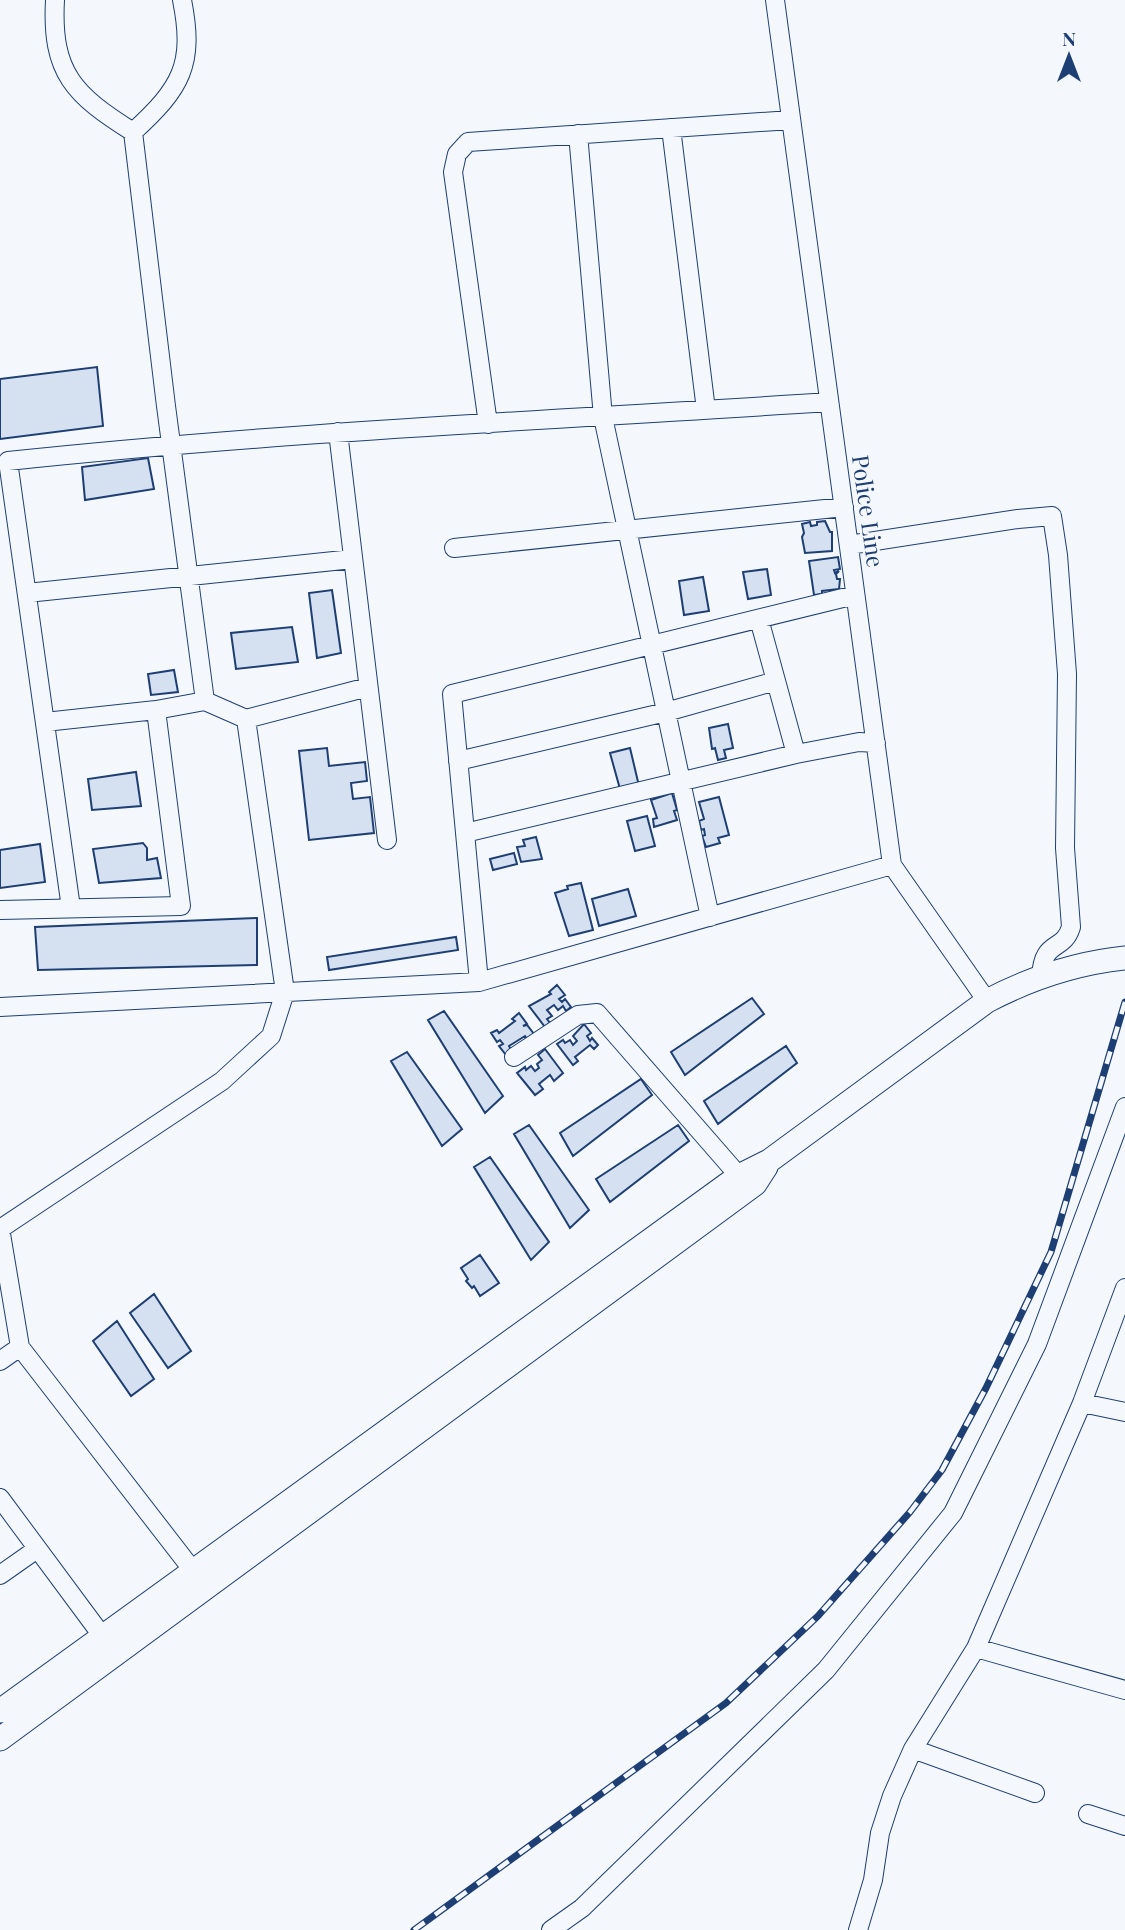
<svg xmlns="http://www.w3.org/2000/svg" width="1125" height="1930" font-family="'Playfair Display',serif">
<rect width="100%" height="100%" fill="#f4f7fb"/>
<path fill="#d5e0f0" stroke="#1d3f73" stroke-width="2" d="M97,367L103,426L0,439V379Z
M148,458L154,489L85,500L82,467Z
M825,521L830,532H832V551L805,553L802,537L804,533L802,524L810,522L811,526L817,525V522Z
M838,557L840,569L834,570L835,573L839,571L836,574L837,579H840L839,589L822,591V594L814,595L809,561Z
M767,569L771,595L748,599L743,572Z
M703,577L709,611L684,615L679,581Z
M332,590L341,653L317,658L309,593Z
M292,627L298,662L236,669L231,633Z
M174,670L178,692L151,695L148,674Z
M728,724L733,748L724,750L726,758L718,760L715,748L712,749L709,728Z
M327,748L329,766L365,762L367,781L351,783L353,799L370,797L374,833L309,840L299,751Z
M630,748L639,786L620,789L610,753Z
M136,772L141,806L92,810L88,779Z
M672,793L677,810L674,811L677,820L654,827L653,819L657,818L651,800Z
M719,797L729,835L718,838L720,843L706,847L702,836L705,835L704,829L701,830L699,821L704,819L699,802Z
M647,816L655,846L635,851L627,821Z
M536,837L542,859L521,862L517,847L525,846L523,840Z
M143,843L147,848V860L157,858L161,878L99,883L93,849Z
M40,844L45,882L0,888V850Z
M514,853L517,864L493,870L490,859Z
M581,883L593,930L569,936L555,893L568,889L567,886Z
M628,889L636,916L599,926L592,899Z
M257,918V965L38,970L35,927Z
M456,937L458,950L329,970L327,957Z
M557,985L565,995L559,999L562,1002L565,999L571,1007L566,1011L563,1006L558,1010L554,1005L547,1010L552,1016L547,1019L550,1023L545,1027L529,1006L551,994L549,992Z
M752,998L764,1014L685,1075L671,1052Z
M444,1011L503,1096L485,1113L428,1020Z
M519,1013L527,1024L523,1026L527,1025L534,1034L527,1039L525,1036L509,1046L512,1051L506,1055L499,1046L503,1044L500,1040L497,1042L491,1033L497,1030L499,1033L515,1021L512,1019Z
M584,1024L591,1033L587,1036L590,1041L592,1038L598,1045L594,1049L590,1045L575,1057L578,1061L573,1065L557,1044L563,1040L565,1043L570,1040L573,1045L577,1041L573,1036Z
M786,1046L797,1063L718,1124L704,1101Z
M545,1049L563,1073L554,1081L550,1075L539,1084L543,1089L535,1095L517,1073L525,1067L526,1070L531,1066L535,1071L539,1068L537,1064L542,1060L538,1055Z
M407,1052L462,1129L442,1146L391,1061Z
M641,1079L652,1095L573,1156L560,1133Z
M529,1125L589,1210L570,1228L514,1134Z
M678,1125L689,1141L610,1202L596,1179Z
M490,1157L549,1242L531,1260L474,1167Z
M480,1255L499,1283L480,1296L474,1286L472,1288L466,1281L468,1279L461,1268Z
M154,1294L191,1351L168,1368L130,1313Z
M117,1321L154,1379L131,1396L93,1341Z"/>
<g fill="none" stroke-linecap="round" stroke-linejoin="round">
<defs>
<path id="minor" d="M775,0L892,865L987,1001
M671,128L706,410
M133,132C181,88 195,65 182,0
M578,134L603,417L710,917
M488,424L453,172L457,154L468,142L791,120
M338,432L387,840
M849,545L1018,519L1052,516L1058,555L1067,674L1065,848L1071,927C1063,953 1043,938 1041,977
M454,548L844,507
M27,593L353,559
M246,719L368,687
M45,722L156,710L205,701
M796,754L859,742L876,743
M458,761L666,712L776,681
M465,833L796,754L759,619
M71,908L8,461C281,432 555,420 829,402
M0,910L181,906L156,710
M479,982L452,694L855,595
M0,1007L479,982L892,865
M514,1057L578,1015L597,1013L739,1176
M0,1228L20,1347L201,1581
M0,1229L222,1081L271,1036L285,992L246,719L205,701L166,406L133,132C74,95 51,73 55,0
M0,1361L20,1347
M1082,1403L1125,1412
M0,1498L103,1637
M0,1575L37,1549
M976,1648L1082,1403L1125,1288
M913,1749L1035,1793
M1088,1814L1125,1826
M551,1930L582,1908L826,1670L953,1513L1037,1344L1125,1107
M858,1930L873,1880L880,1833L892,1796L913,1749L976,1648L1125,1690"/>
<path id="major" d="M0,1711L739,1176L769,1161L987,1001C1029,979 1077,963 1125,958
M0,1739L755,1184L766,1167"/>
</defs>
<use href="#minor" stroke="#1d3f73" stroke-width="20"/>
<use href="#major" stroke="#1d3f73" stroke-width="25"/>
<use href="#minor" stroke="#f4f7fb" stroke-width="18"/>
<use href="#major" stroke="#f4f7fb" stroke-width="23"/>
<defs>
<path id="rail" d="M414,1930L726,1703L818,1616L910,1512L942,1470L986,1388L1051,1252L1125,1002"/>
</defs>
<use href="#rail" stroke="#1d3f73" stroke-width="7"/>
<use href="#rail" stroke="#f4f7fb" stroke-width="4.5" stroke-dasharray="13" stroke-linecap="butt"/>
</g>
<g text-anchor="middle" dominant-baseline="central" stroke-width="5" stroke-linejoin="round" paint-order="stroke">
<g font-size="23" fill="#1d3f73" stroke="#f4f7fb">
<text transform="translate(869 511) rotate(82)">Police Line</text>
</g>
</g>
<g transform="translate(1069 56)" stroke="#f4f7fb" stroke-width="5" paint-order="stroke">
<path d="M0-5L12 26L0 18L-12 26Z" fill="#1d3f73"/>
<text y="-10" font-size="19" font-weight="bold" text-anchor="middle" fill="#1d3f73">N</text>
</g>
</svg>
